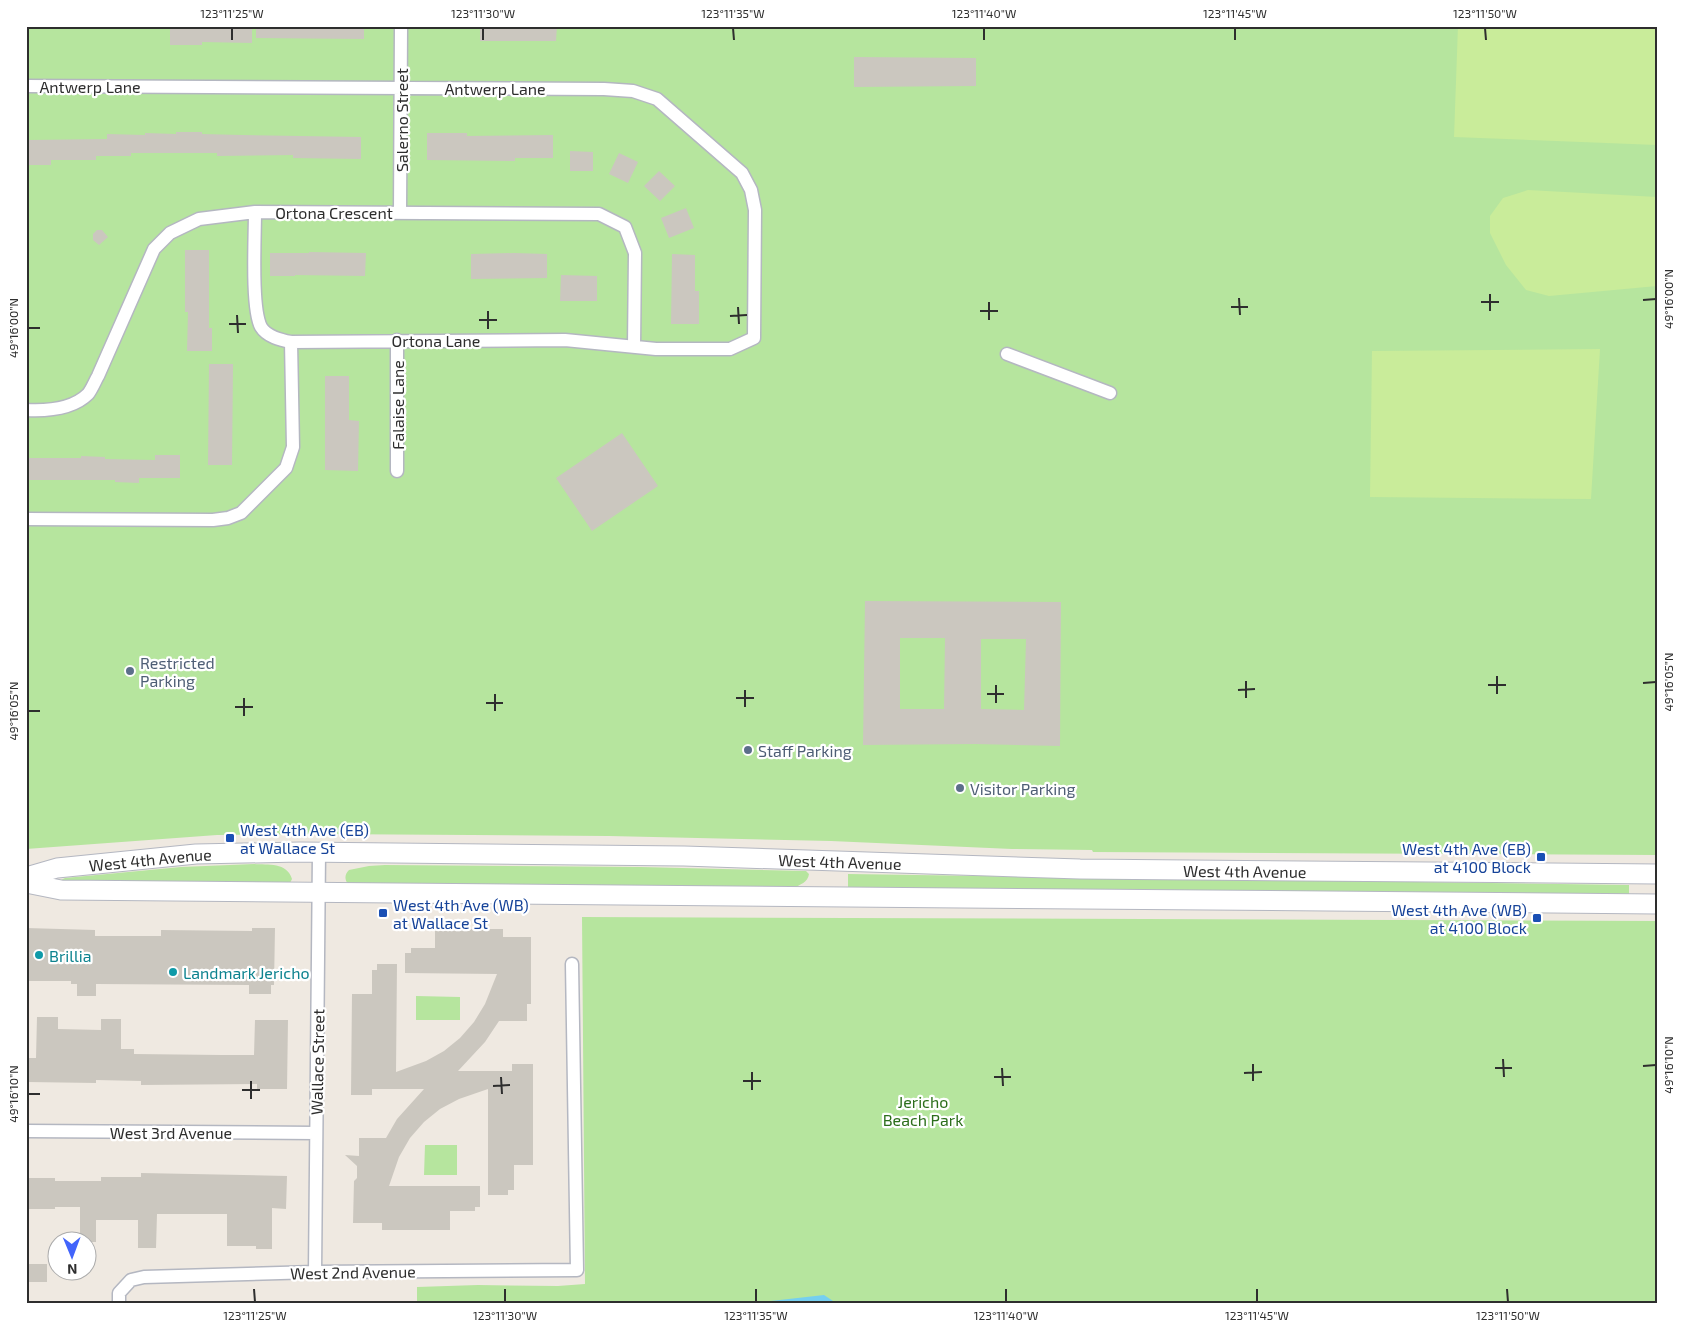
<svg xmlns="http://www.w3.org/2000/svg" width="1683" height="1329" font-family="'Exo 2',sans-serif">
<rect width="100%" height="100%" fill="#efe9e1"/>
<path fill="#b6e59e" d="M26,26H1657V855L1093,852L1092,850L1012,849L831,841L609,836L318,834L217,835L26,849Z
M254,864C268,865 287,862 292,879L290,883L61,882V880L65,878L181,867Z
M385,865L641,867L806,871L809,874C808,882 800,885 793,888L348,884C344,879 345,874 349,870L369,866Z
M848,874L1629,885V895L848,888Z
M582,917L1657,921V1303H417V1287L478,1285L558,1286L585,1284Z
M416,996L460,997V1020H416Z
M425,1145H457V1175H424Z"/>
<path fill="#c9ec9a" d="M1458,26H1657V145L1454,137Z
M1528,190L1657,197V286L1549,296L1526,290L1506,265L1490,233V216L1503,198Z
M1600,349L1591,499L1370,497L1372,351Z"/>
<path fill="#75cff0" d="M824,1295L836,1303H770L771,1301Z"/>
<path fill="#cbc7bf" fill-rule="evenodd" d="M170,26H252V43L202,42V45H170Z
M256,26H364V39L256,38Z
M480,26H557L556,41H480Z
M854,57L976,58V86L854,87Z
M176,132H202V134L242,135L361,137V159L293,158V155L217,156V153H131V156H96V160H51V165H27L28,140L107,139V134L145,135V133L176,134Z
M427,133H467V136L553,135V158H515V161L427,160Z
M570,151L593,152V171H570Z
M619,153L638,162L628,183L609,174Z
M659,171L675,186L660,201L644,186Z
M686,208L694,228L669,238L661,218Z
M97,230H102L108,237L99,245L93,240V234Z
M185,250H209V328H212V351H187L188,312H185Z
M309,252L366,253L365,276L295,275V276H270V253H309Z
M514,253L547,254V278L471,279V254Z
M672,254L695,255V291H699V324H671Z
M561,275L597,276V301H560Z
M209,364H233L232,465H208Z
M325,376H349V420L359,421L358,471L325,470Z
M622,433L658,486L592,531L556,478Z
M155,455H180V478H139V483L115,482V480H26V458H81V456L105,457V459L155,460Z
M865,601L1061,602L1060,746L975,744L863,745ZM900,638H945L944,709H900ZM981,639H1026L1024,710L981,709Z
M26,928L95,930V936H161V930L252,931V928H275L274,985H271V994H249V985L96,984V996H77V984H71V981H26Z
M435,929H503V937H531V1004H527V1021H499L485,1042L458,1071H512V1064H533V1165H514V1190H508V1195H488V1089L459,1099L440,1109L424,1122L410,1138L399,1157L389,1186H480V1207H475V1211H450V1230H382V1223H353L354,1181L357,1178V1166L345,1155L359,1156V1138H386L397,1119L424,1089H372V1095H351L352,994H372V970H377V964H397L396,1072L426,1061L444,1051L460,1038L474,1022L485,1004L497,974L405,973V953H411V948H435Z
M37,1017H58V1029L101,1030V1019H121V1049H134V1054L221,1055H254L255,1020H288L287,1089H257V1084L141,1085V1081L96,1080V1083L28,1082V1058H36Z
M141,1173L287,1176L286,1209L272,1208V1249H256V1246H227V1214H157L156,1248H138V1220H96V1242H80V1207H55V1209H26V1178H55V1181H101V1177H141Z
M26,1264H47V1282H26Z"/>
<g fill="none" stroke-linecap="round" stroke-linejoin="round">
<defs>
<path id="street" d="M26,86L604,89L633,91L657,99L742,173L751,190L755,210L754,338L730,349H656L565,340L291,342C281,340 267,337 261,327C251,308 255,237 255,212
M400,213L401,26
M397,340V471
M1007,354L1110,393
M26,410C46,411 73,409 88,394C92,389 95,381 98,376L154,249L170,233L199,219L255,212L599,214L625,227L635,253L634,347
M26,519L213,520L228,518L241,513L286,468L293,447L291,342
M26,1131L316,1133
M315,1272L319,852
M119,1303V1293L131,1280L144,1277L315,1272L577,1270L572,964"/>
<g id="secondary">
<path id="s1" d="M26,877L57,868L196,854L300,852L684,856L1080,869L1657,874"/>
<path d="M26,883L61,890L1657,904"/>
</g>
</defs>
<use href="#street" stroke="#b4b7c1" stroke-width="15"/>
<use href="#secondary" stroke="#b4b7c1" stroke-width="21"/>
<use href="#street" stroke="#fff" stroke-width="12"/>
<use href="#secondary" stroke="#fff" stroke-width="19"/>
</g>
<path fill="none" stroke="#2e2e2e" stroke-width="2" d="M232,28V40M483,28V40M733,28L734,40M984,28V40M1235,28V40M1485,28L1486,40M1490,294V311M1239,298L1240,315M1643,300L1656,299M989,302V320M1481,302H1499M738,307L739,324M1231,307H1248M488,311V329M980,311H998M237,315L238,333M730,316L747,315M479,320H497M229,324H246M28,328H40M1497,676V694M1246,681V698M1643,683L1656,682M996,685V703M1488,685H1506M745,690V707M1238,690L1255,689M495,694V711M987,694H1004M244,698V716M736,698H754M486,703H503M235,707H253M28,711H40M1503,1059L1504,1077M1253,1064V1081M1643,1066L1656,1065M1002,1068L1003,1086M1495,1068H1512M752,1072V1090M1244,1073L1262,1072M501,1077L502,1094M994,1077H1011M251,1081V1099M743,1081H761M493,1086L510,1085M242,1090H260M28,1094H40M254,1289L255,1302M505,1289V1302M756,1289V1302M1006,1289V1302M1257,1289V1302M1507,1289L1508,1302"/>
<g fill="#5c6f8a" stroke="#fff" stroke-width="2">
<circle cx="130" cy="671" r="5"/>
<circle cx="748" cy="750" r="5"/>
<circle cx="960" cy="788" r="5"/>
</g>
<g fill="#1a4fb4" stroke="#fff" stroke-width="2">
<rect x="225" y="833" width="10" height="10" rx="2.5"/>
<rect x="1536" y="852" width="10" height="10" rx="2.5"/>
<rect x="378" y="908" width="10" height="10" rx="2.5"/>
<rect x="1532" y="913" width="10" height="10" rx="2.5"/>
</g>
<g fill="#0f9aa8" stroke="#fff" stroke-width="2">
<circle cx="39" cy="955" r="5"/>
<circle cx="173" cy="972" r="5"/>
</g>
<g text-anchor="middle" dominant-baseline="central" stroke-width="4.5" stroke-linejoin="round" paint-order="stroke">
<g font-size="16" fill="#2e2e2e" stroke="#fff">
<text x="90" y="86">Antwerp Lane</text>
<text x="495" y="88">Antwerp Lane</text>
<text transform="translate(401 120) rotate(-90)">Salerno Street</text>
<text x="334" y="212">Ortona Crescent</text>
<text x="436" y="340">Ortona Lane</text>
<text transform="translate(397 405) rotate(-90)">Falaise Lane</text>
<text stroke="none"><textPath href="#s1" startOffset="126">West 4th Avenue</textPath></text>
<text stroke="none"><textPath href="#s1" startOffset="816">West 4th Avenue</textPath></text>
<text stroke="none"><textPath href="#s1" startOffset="1221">West 4th Avenue</textPath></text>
<text transform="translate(317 1062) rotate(-89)">Wallace Street</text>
<text x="171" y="1132">West 3rd Avenue</text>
<text transform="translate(353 1272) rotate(-1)">West 2nd Avenue</text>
</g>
<g font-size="16" fill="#4e5e75" stroke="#fff" text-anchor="start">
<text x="140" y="662">Restricted<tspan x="140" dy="18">Parking</tspan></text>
<text x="758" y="750">Staff Parking</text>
<text x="970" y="788">Visitor Parking</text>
</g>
<g font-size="16" fill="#164399" stroke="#fff" text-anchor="start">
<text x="240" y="829">West 4th Ave (EB)<tspan x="240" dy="18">at Wallace St</tspan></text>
<text x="1531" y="848" text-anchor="end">West 4th Ave (EB)<tspan x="1531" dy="18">at 4100 Block</tspan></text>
<text x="393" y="904">West 4th Ave (WB)<tspan x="393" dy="18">at Wallace St</tspan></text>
<text x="1527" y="909" text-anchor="end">West 4th Ave (WB)<tspan x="1527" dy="18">at 4100 Block</tspan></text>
</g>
<g font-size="16" fill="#0d838f" stroke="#fff" text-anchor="start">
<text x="49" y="955">Brillia</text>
<text x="183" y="972">Landmark Jericho</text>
</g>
<g font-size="16" fill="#2c6e1b" stroke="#fff">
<text x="923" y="1101">Jericho<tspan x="923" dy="18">Beach Park</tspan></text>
</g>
</g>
<rect width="1683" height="1329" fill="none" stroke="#ffffff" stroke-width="55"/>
<g transform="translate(72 1256) rotate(179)"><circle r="24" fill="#ffffff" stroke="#ababab"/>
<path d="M0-4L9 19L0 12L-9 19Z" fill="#4264fb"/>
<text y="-8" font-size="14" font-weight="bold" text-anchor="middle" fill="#2e2e2e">N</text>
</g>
<rect x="28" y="28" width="1628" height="1274" fill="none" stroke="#2e2e2e" stroke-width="2"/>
<g font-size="12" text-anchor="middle" fill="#2e2e2e">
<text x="232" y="18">123°11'25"W</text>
<text x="483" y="18">123°11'30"W</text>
<text x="733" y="18">123°11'35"W</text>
<text x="984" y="18">123°11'40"W</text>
<text x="1235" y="18">123°11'45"W</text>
<text x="1485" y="18">123°11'50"W</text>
<text transform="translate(1669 299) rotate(-90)" y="4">49°16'00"N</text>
<text transform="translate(14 328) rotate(-90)" y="4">49°16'00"N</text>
<text transform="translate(1669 682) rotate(-90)" y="4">49°16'05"N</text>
<text transform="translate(14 711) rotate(-90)" y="4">49°16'05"N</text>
<text transform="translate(1669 1065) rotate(-90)" y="4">49°16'10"N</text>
<text transform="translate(14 1094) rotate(-90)" y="4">49°16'10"N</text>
<text x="255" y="1320">123°11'25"W</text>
<text x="505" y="1320">123°11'30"W</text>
<text x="756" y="1320">123°11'35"W</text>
<text x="1006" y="1320">123°11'40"W</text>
<text x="1257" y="1320">123°11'45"W</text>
<text x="1508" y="1320">123°11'50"W</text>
</g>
</svg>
